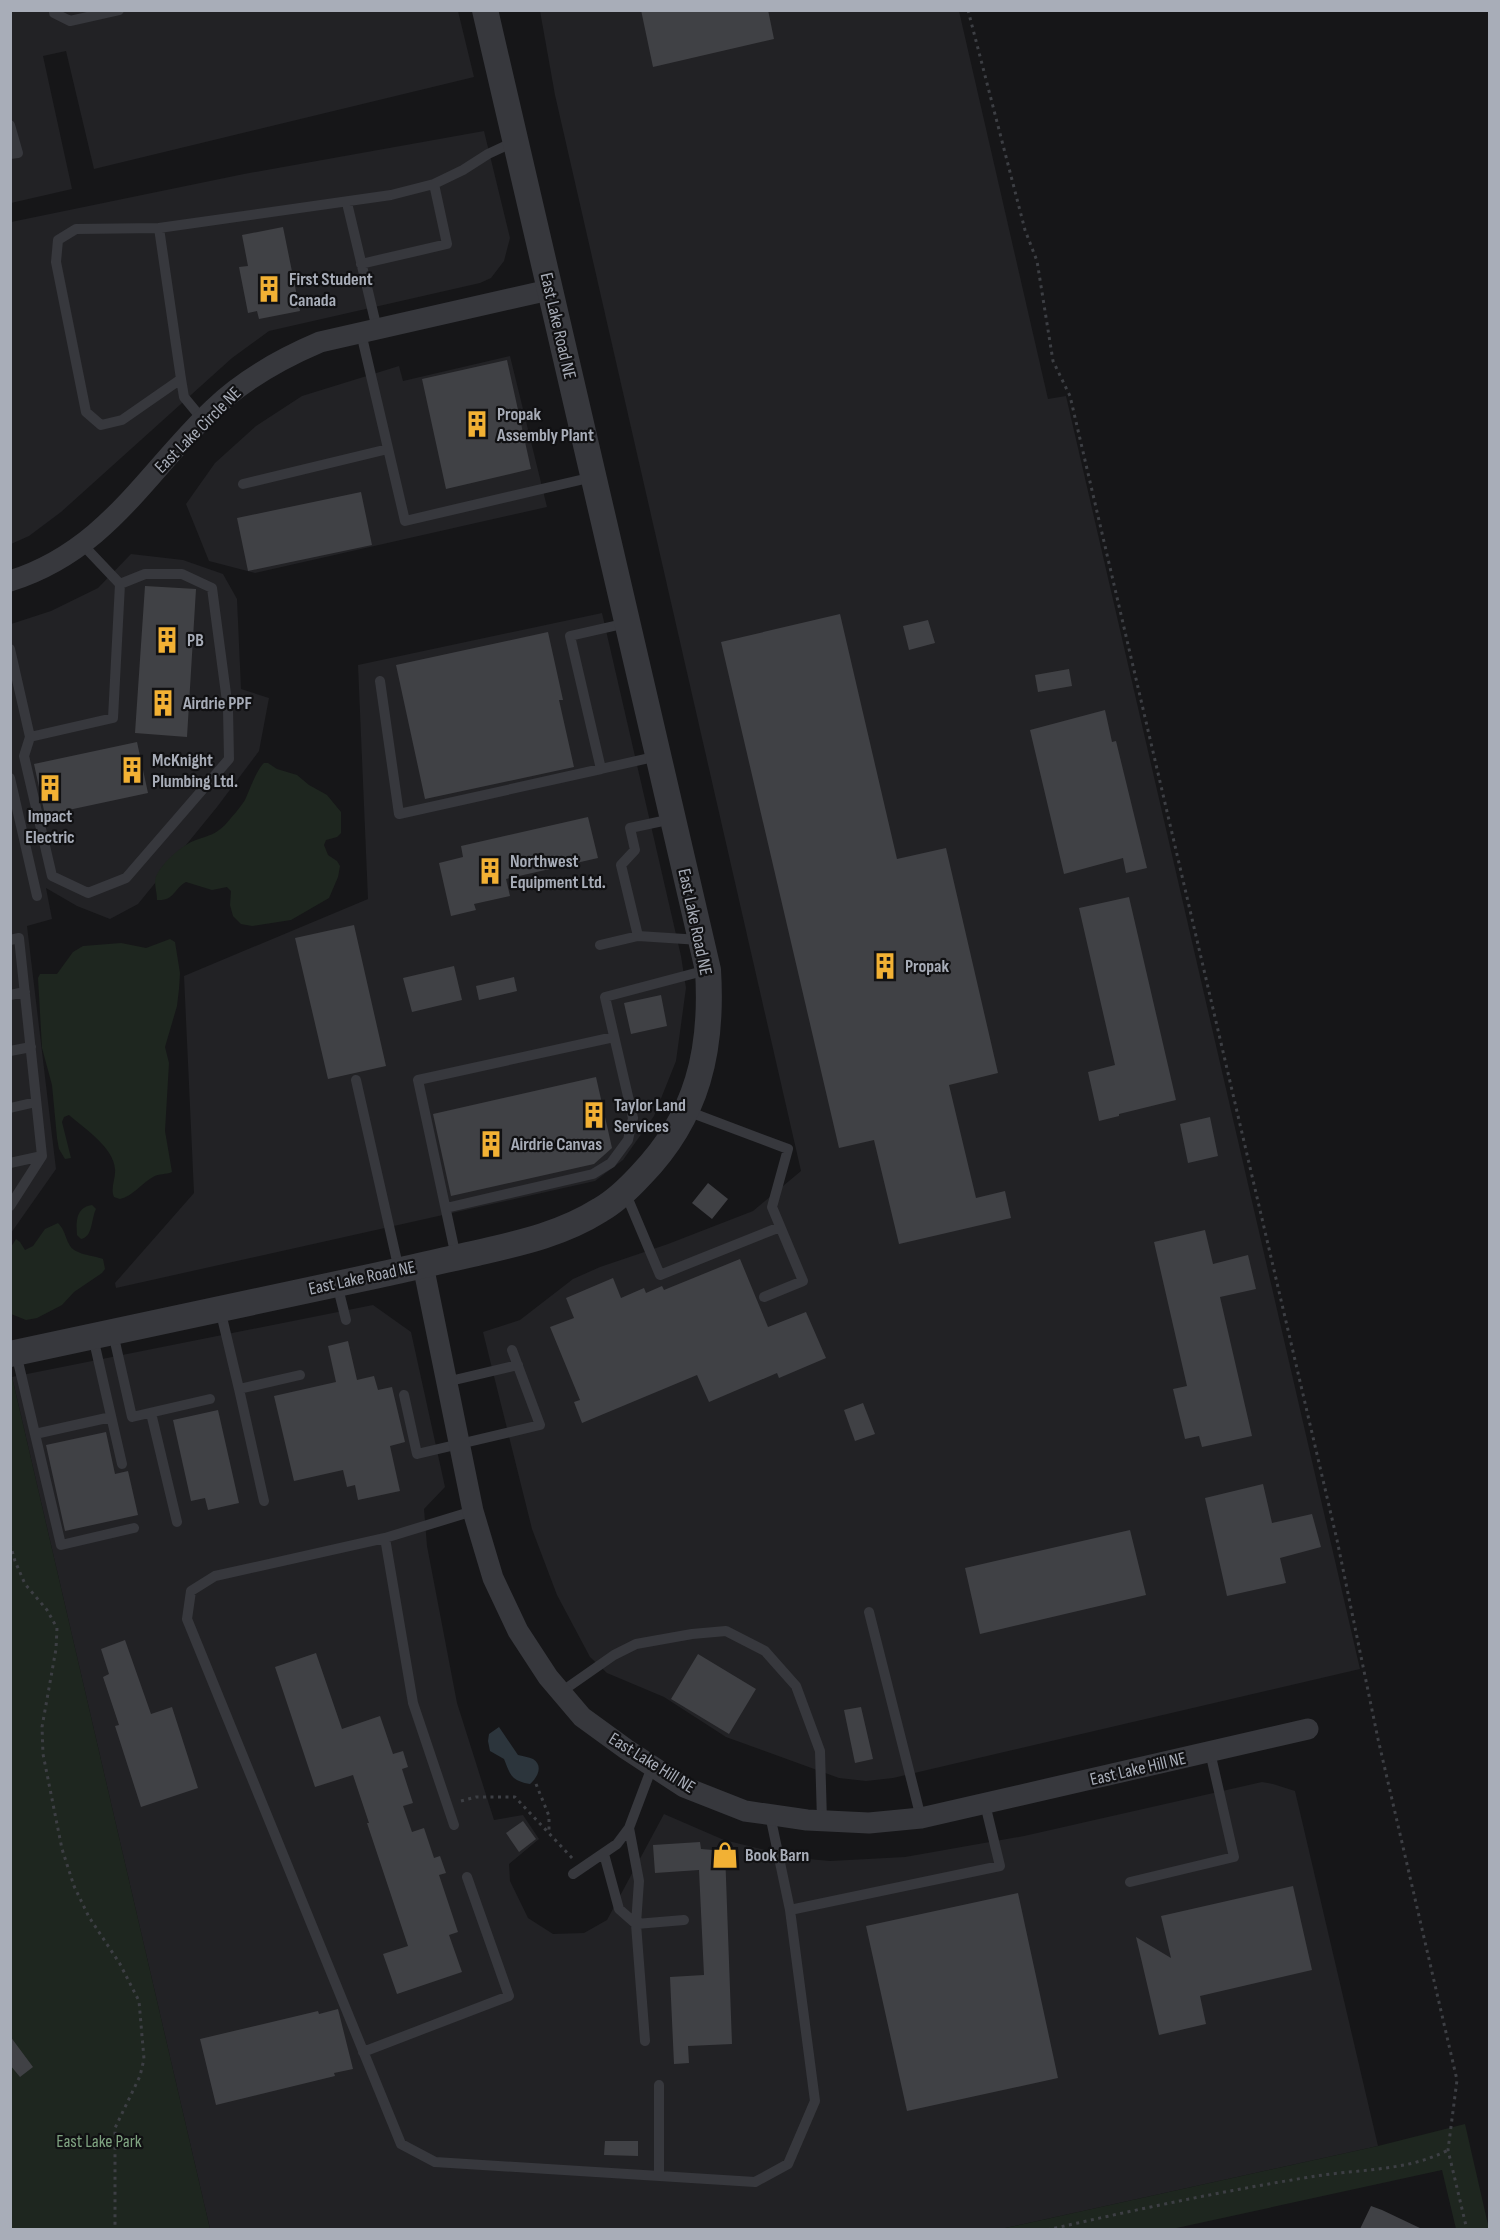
<svg xmlns="http://www.w3.org/2000/svg" width="1500" height="2240" font-family="'Sofia Sans Condensed',sans-serif">
<rect width="100%" height="100%" fill="#161618"/>
<path fill="#222225" d="M10,11H458L474,77L94,169L66,51L43,56L72,189L11,203Z
M540,11H959L1048,399L1066,396L1360,1669L893,1778L866,1781L839,1778L726,1737L664,1697L607,1673L590,1657L557,1595L532,1529L483,1332L520,1320L573,1279L600,1267L668,1244L753,1211L801,1171L555,95Z
M484,131L510,238L504,261L491,278L480,283L269,331L232,358L61,512L29,536L11,544V222L244,174Z
M510,356L547,507L255,573L209,561L186,504L215,463L256,426L302,396L399,366L403,381Z
M131,554L183,560L223,574L237,599L241,689L269,698L259,751L217,807L138,904L110,919L77,906L46,888L52,919L27,926L56,1169L11,1233V624L51,611L98,588Z
M602,613L681,956L686,988L676,1061L654,1116L623,1160L595,1181L116,1288L115,1283L194,1193L184,976L368,899L358,665Z
M373,1305L411,1332L445,1487L424,1509L427,1546L457,1703L494,1820L523,1815L539,1839L509,1864L510,1881L528,1918L553,1934L584,1933L607,1920L664,1814L724,1840L797,1858L830,1861L905,1857L1024,1836L1262,1782L1273,1784L1295,1791L1378,2146L1001,2229H210L12,1377Z"/>
<path fill="#1e261f" d="M264,763H268L277,769L297,775L309,785L327,795L341,812V833L337,837L326,840L324,845L328,855L337,861L340,866L338,877L329,898L291,920L252,926L241,924L233,916L230,905L231,891L227,887L212,890L186,882C173,889 175,901 157,900C157,894 155,887 155,881C157,866 183,844 196,840C208,836 216,834 225,825C231,818 240,808 245,800C249,791 257,769 264,763Z
M170,939L175,942L180,973L179,989L177,1006L165,1047L169,1063L165,1131L172,1172C166,1175 159,1173 153,1177C142,1183 133,1196 120,1199L114,1197C110,1188 116,1179 115,1169C114,1148 84,1128 69,1115L64,1117L62,1122L71,1158L65,1159L59,1149L57,1138L52,1085L42,1048L38,978L40,974H57L73,952L83,946L121,943L146,948Z
M92,1205L96,1209C91,1219 93,1237 81,1239L77,1235C76,1222 76,1207 92,1205Z
M58,1223C65,1230 65,1237 69,1244C74,1255 93,1255 103,1259L105,1269L102,1273L74,1292L62,1305L37,1318L26,1320L11,1314V1247L16,1239L20,1242L25,1250L33,1246L45,1229Z
M10,1377H12L210,2229H11Z
M1465,2124L1489,2229H1456L1442,2170L1172,2229H1001L1378,2146Z"/>
<path fill="#2c353c" d="M499,1727L518,1755C522,1756 529,1757 533,1759C544,1766 537,1778 530,1784C511,1781 510,1774 504,1759L490,1751L488,1741L489,1734Z"/>
<path fill="#404145" d="M641,10H768L774,39L653,67Z
M283,227L300,311L259,319L257,311L248,313L239,267L248,266L242,235Z
M507,360L531,469L446,489L422,379Z
M361,492L372,545L248,571L237,518Z
M145,586L196,589L187,737L135,733Z
M840,614L897,859L946,848L998,1073L949,1085L976,1198L1005,1191L1011,1218L899,1244L874,1140L839,1148L721,642Z
M928,620L935,643L909,650L903,626Z
M548,632L563,700H559L574,767L425,799L396,665Z
M1069,669L1072,686L1038,692L1035,675Z
M1105,710L1112,742L1116,741L1147,868L1126,873L1123,858L1064,874L1030,730Z
M137,742L148,793L45,815L34,764Z
M588,817L598,858L506,879L510,896L474,904L476,910L451,916L439,863L463,857L461,846Z
M1129,897L1176,1100L1119,1114V1116L1099,1121L1088,1072L1115,1065L1079,908Z
M354,925L386,1066L328,1079L295,938Z
M454,966L462,1000L412,1012L403,978Z
M514,977L517,991L479,1000L476,986Z
M661,995L667,1026L631,1034L624,1003Z
M596,1077L612,1148L594,1164L451,1196L433,1114Z
M1210,1117L1218,1156L1188,1163L1180,1124Z
M708,1183L728,1199L712,1219L692,1203Z
M1205,1230L1213,1264L1248,1255L1256,1289L1220,1297L1252,1436L1202,1447L1199,1436L1185,1439L1173,1389L1187,1386L1154,1242Z
M740,1259L768,1327L806,1312L826,1358L779,1378L777,1373L709,1402L697,1375L582,1423L574,1402L580,1400L550,1327L574,1318L566,1298L613,1278L621,1298L644,1288L646,1293L662,1286L664,1290Z
M348,1341L357,1380L374,1376L378,1390L392,1387L405,1442L390,1446L400,1491L358,1500L355,1485L347,1487L343,1470L294,1481L274,1396L336,1382L328,1346Z
M863,1403L875,1434L855,1441L844,1410Z
M218,1410L239,1503L208,1510L205,1498L191,1501L173,1420Z
M106,1432L115,1474L128,1471L138,1515L65,1531L46,1445Z
M1263,1484L1272,1523L1312,1514L1321,1547L1280,1558L1286,1583L1227,1596L1205,1498Z
M1130,1530L1146,1595L980,1634L965,1568Z
M125,1640L151,1714L172,1707L198,1788L141,1807L115,1726L119,1725L103,1677L109,1674L101,1649Z
M316,1653L342,1729L380,1716L393,1754L403,1751L408,1767L402,1769L413,1803L403,1806L412,1832L424,1828L434,1858L440,1856L446,1873L439,1875L458,1932L449,1935L462,1972L397,1994L383,1954L408,1946L367,1823H369L353,1775L315,1787L275,1667Z
M698,1654L756,1689L729,1734L671,1699Z
M861,1707L873,1759L855,1763L844,1710Z
M523,1821L536,1839L519,1852L506,1833Z
M700,1842L701,1849L725,1851L732,2044L688,2046L689,2063L674,2064L670,1977L704,1975L699,1870L655,1873L653,1845Z
M1293,1886L1312,1970L1200,1996L1206,2024L1159,2035L1136,1937L1171,1958L1161,1916Z
M1018,1893L1058,2078L907,2111L866,1926Z
M338,2009L353,2069L334,2073L335,2076L216,2105L200,2039L318,2011L319,2014Z
M10,2036L33,2067L20,2077L10,2065Z
M605,2141H638V2156L604,2155Z
M1371,2206L1382,2210L1422,2229H1360Z"/>
<g fill="none" stroke-linecap="round" stroke-linejoin="round">
<path stroke="#3d3f44" stroke-width="3" stroke-dasharray="3 4.5" stroke-linecap="butt" d="M968,10L1025,230L1037,261L1053,361L1070,396L1337,1540L1378,1739L1457,2080L1448,2150L1467,2230
M10,1544L15,1561L25,1584L47,1610L57,1628L56,1649L42,1727L43,1754L62,1849L74,1886L89,1917L120,1964L139,2001L144,2059L140,2076L115,2128V2230
M536,1784L549,1816V1831
M461,1801L476,1797H515L573,1859
M1047,2230C1134,2210 1222,2191 1310,2177C1355,2169 1407,2172 1448,2150"/>
<path stroke="#37383d" stroke-width="10" d="M54,10V13L70,21L119,10
M10,125L18,153L10,154
M347,203L377,329
M159,228L391,195L434,184L463,170L488,154L516,141
M361,264L447,244L434,184
M361,333L405,521L593,477
M181,379L122,420L101,425L86,412L56,262L58,240L76,229L159,228L181,379L184,397L203,420
M243,484L388,449
M627,623L570,636L601,769L658,756
M10,649L30,737L113,718L120,584L83,545
M380,681L399,814L601,769
M30,737L24,756L52,876L88,893L126,878L229,759L228,709L212,588L182,574H145L120,584
M10,778L37,896
M638,936L621,865L635,850L630,828L672,819
M10,940L19,938L42,1156L10,1206
M600,945L638,936L700,940
M10,995L25,992
M10,1051L31,1047
M356,1080L399,1270
M10,1108L36,1102
M687,1111L788,1149L772,1207L803,1281L764,1297
M10,1163L42,1156
M625,1192L660,1275L780,1227
M446,1208L593,1174L611,1163L628,1140L633,1118L605,997L707,970
M456,1257L418,1080L614,1037
M337,1284L346,1320
M220,1309L239,1389L300,1375
M113,1333L132,1417L210,1399
M93,1337L122,1464
M16,1353L61,1545L134,1528
M446,1382L518,1365
M239,1389L264,1501
M404,1395L417,1454L540,1425L512,1350
M151,1413L177,1522
M35,1434L111,1417
M385,1538L215,1576L191,1591L187,1619L401,2144L435,2162L755,2182L788,2164L815,2101L790,1910
M869,1612L921,1818
M561,1692L614,1655L636,1644L692,1634L726,1631L765,1651L796,1686L820,1751L822,1821
M770,1815L790,1910L1000,1866L985,1804
M454,1825L413,1703L385,1538L473,1511
M629,1828L639,1881L636,1924L645,2041
M604,1854L619,1909L636,1924L684,1920
M573,1874L617,1844L629,1828L652,1767
M1130,1882L1234,1857L1210,1752
M363,2052L509,1996L467,1877
M659,2085V2176"/>
<path stroke="#37383d" stroke-width="21" d="M10,581C106,551 145,474 213,409C244,379 280,359 320,342L549,290
M423,1265L473,1511L493,1578L518,1631L548,1677L582,1717L626,1749L684,1787L745,1811L807,1820L869,1823L921,1818L1308,1729"/>
<path stroke="#37383d" stroke-width="26" d="M10,1354C133,1328 256,1301 379,1275C412,1268 444,1260 477,1253C520,1243 562,1234 600,1210C616,1201 629,1188 641,1175C698,1116 713,1050 708,970L485,10"/>
</g>
<defs>
<symbol id="building-bare" viewBox="-9 -9 18 18"><path d="M-4-6H4V6H1V3H-1V6H-4ZM-2.5-4.3h1.7v1.8h-1.7ZM.8-4.3h1.7v1.8H.8ZM-2.5-1h1.7V.8h-1.7ZM.8-1h1.7V.8H.8Z" fill="#f2b134" stroke="#111113" stroke-width="2.5" paint-order="stroke"/></symbol>
<symbol id="shop-bare" viewBox="-9 -9 18 18"><path d="M-5-2.5h2.3a2.7 3.5 0 0 1 5.4 0H5L5.5 6h-11ZM-1.5-2.5h3a1.5 2.3 0 0 0-3 0Z" fill="#f2b134" stroke="#111113" stroke-width="2.5" paint-order="stroke"/></symbol>
</defs>
<g fill-rule="evenodd">
<use href="#building-bare" x="250" y="270" width="38" height="38"/>
<use href="#building-bare" x="458" y="405" width="38" height="38"/>
<use href="#building-bare" x="148" y="621" width="38" height="38"/>
<use href="#building-bare" x="144" y="684" width="38" height="38"/>
<use href="#building-bare" x="113" y="751" width="38" height="38"/>
<use href="#building-bare" x="31" y="769" width="38" height="38"/>
<use href="#building-bare" x="471" y="852" width="38" height="38"/>
<use href="#building-bare" x="866" y="947" width="38" height="38"/>
<use href="#building-bare" x="575" y="1096" width="38" height="38"/>
<use href="#building-bare" x="472" y="1125" width="38" height="38"/>
<use href="#shop-bare" x="706" y="1836" width="38" height="38"/>
</g>
<g text-anchor="middle" dominant-baseline="central" stroke-width="4.5" stroke-linejoin="round" paint-order="stroke">
<g font-size="18" font-weight="bold" fill="#a8adb8" stroke="#111113" text-anchor="start">
<text x="289" y="279">First Student<tspan x="289" dy="21">Canada</tspan></text>
<text x="497" y="414">Propak<tspan x="497" dy="21">Assembly Plant</tspan></text>
<text x="187" y="640">PB</text>
<text x="183" y="703">Airdrie PPF</text>
<text x="152" y="760">McKnight<tspan x="152" dy="21">Plumbing Ltd.</tspan></text>
<text x="50" y="816" text-anchor="middle">Impact<tspan x="50" dy="21">Electric</tspan></text>
<text x="510" y="861">Northwest<tspan x="510" dy="21">Equipment Ltd.</tspan></text>
<text x="905" y="966">Propak</text>
<text x="614" y="1105">Taylor Land<tspan x="614" dy="21">Services</tspan></text>
<text x="511" y="1144">Airdrie Canvas</text>
<text x="745" y="1855">Book Barn</text>
</g>
<g font-size="18" fill="#a8adb8" stroke="#111113">
<text transform="translate(558 326) rotate(77)">East Lake Road NE</text>
<text transform="translate(198 430) rotate(-45)">East Lake Circle NE</text>
<text transform="translate(695 922) rotate(78)">East Lake Road NE</text>
<text transform="translate(362 1278) rotate(-12)">East Lake Road NE</text>
<text transform="translate(652 1763) rotate(32)">East Lake Hill NE</text>
<text transform="translate(1138 1769) rotate(-13)">East Lake Hill NE</text>
</g>
<g font-size="18" fill="#7fa381" stroke="#111113">
<text x="99" y="2141">East Lake Park</text>
</g>
</g>
<rect width="1500" height="2240" fill="none" stroke="#a8adb8" stroke-width="24"/>
</svg>
